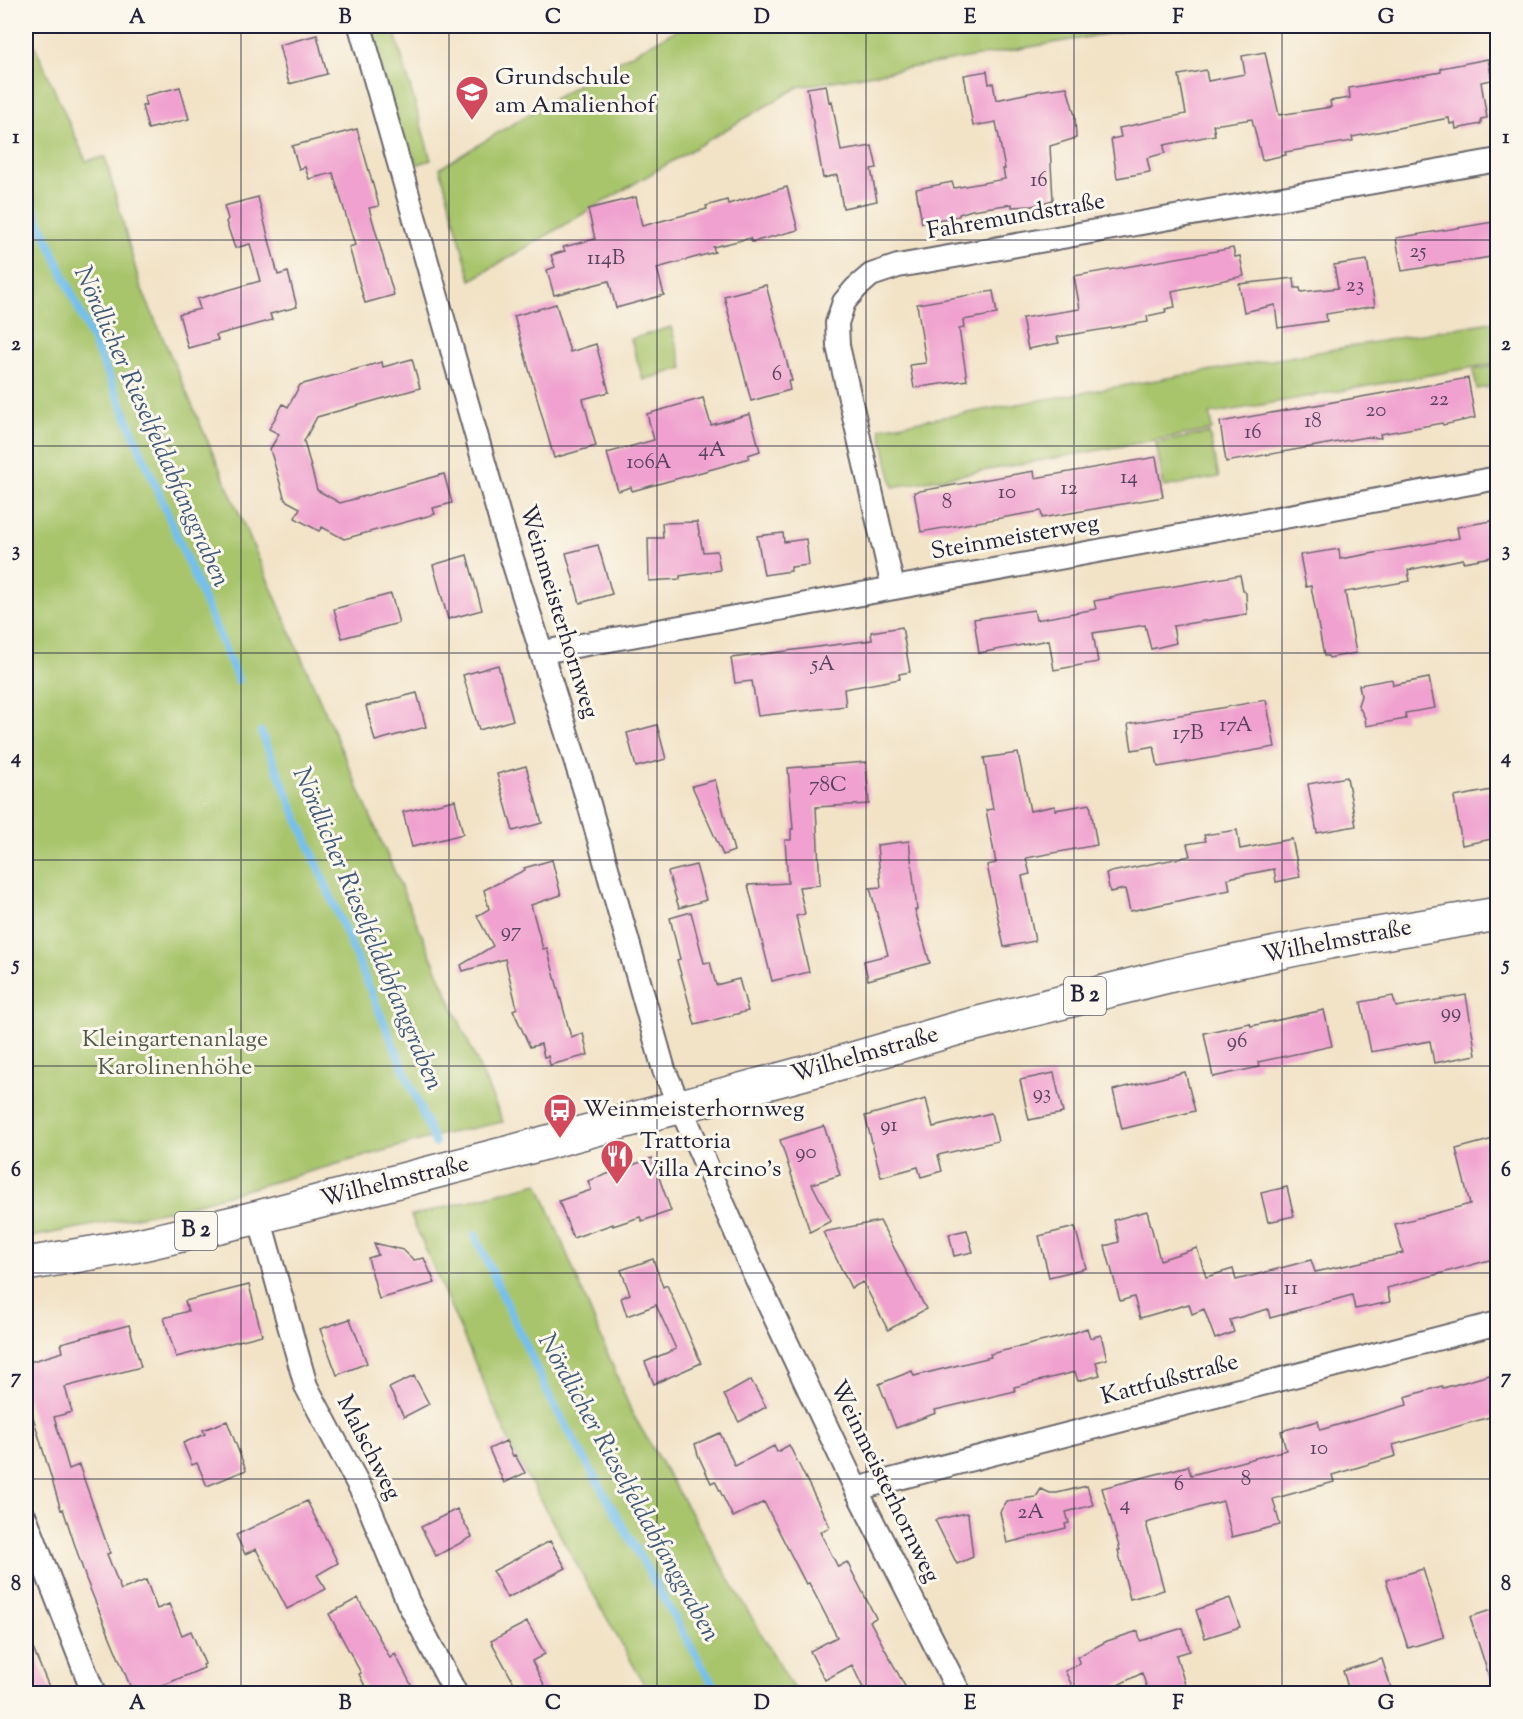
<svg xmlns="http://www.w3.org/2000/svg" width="1523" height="1719" font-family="'Sorts Mill Goudy',serif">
<rect width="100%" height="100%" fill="#fbf7ec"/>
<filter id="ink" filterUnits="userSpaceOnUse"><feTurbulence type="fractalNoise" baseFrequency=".0167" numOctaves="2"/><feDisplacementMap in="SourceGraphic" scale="12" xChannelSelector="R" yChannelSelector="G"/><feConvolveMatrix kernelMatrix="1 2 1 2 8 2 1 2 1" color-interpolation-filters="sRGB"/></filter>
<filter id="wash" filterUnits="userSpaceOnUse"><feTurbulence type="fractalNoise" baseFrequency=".008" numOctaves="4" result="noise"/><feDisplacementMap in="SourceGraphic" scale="24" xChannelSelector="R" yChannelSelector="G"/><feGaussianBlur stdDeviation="1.35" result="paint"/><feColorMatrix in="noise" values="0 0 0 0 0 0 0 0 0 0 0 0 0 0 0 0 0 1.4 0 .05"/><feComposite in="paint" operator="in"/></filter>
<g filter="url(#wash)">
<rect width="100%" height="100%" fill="#f2e3c7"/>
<path fill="#a8c56c" stroke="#657454" stroke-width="1.5" d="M26,26L86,161L105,157L140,285L503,1122L440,1135L177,1209L26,1238Z
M379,26H393L431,160L409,167L369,29Z
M684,26H1152L798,87L471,280L440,168L595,74Z
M1497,321V363L1210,414L1212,430L893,487L880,428Z
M671,327L683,368L643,380L631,339Z
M1493,366L1497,386L1477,389L1473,370Z
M1209,433L1219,477L1164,487L1156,443Z
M538,1183L632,1413L796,1693H649L515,1455L411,1216Z"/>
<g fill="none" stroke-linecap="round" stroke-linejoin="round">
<path stroke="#74c0ee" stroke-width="8" d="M26,191L121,404L238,680
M261,732L435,1143
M475,1235L550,1398L718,1694"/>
</g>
<g id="blocks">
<path fill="#f0a1cf" d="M317,35L327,74L289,84L279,45Z
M1265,52L1279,115L1331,107L1330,101L1350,98L1349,88L1441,72V68L1488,59L1492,80L1481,82L1487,118L1481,119V124L1456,129L1455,123L1450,124L1449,118L1352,137L1353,141L1285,152L1286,155L1262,160L1252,119L1213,125L1215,135L1164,145L1165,153L1147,158L1150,172L1117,178L1111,139L1121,137L1119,128L1186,114L1179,75L1206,70L1208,81L1245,74L1242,56Z
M987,71L989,84L993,83L996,100L1043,90L1067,87L1075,116L1076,138L1050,146L1053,200L1032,206L1012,207V204L972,210L959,214V216L922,223L916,189L952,182L954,188L1005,179L1003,169H1005L996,122L973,126L964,75Z
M826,85L829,102L832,101L841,151L872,146L877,168L871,169L877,201L843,208L837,175L823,178L807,88Z
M180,87L189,119L148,129L142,106L146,105L144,96Z
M357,129L379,206L369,208L394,295L365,303L349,247L355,245L333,173L309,179L305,167L299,169L292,146Z
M787,187L798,230L752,242L750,238L713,247L715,252L657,268L664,295L616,308L609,281L554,295L547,270L555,267L551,255L565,251L563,247L595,239L588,209L636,197L642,226L707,209L706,206L727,200L728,204Z
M258,197L278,275L288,272L297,307L270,314L272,320L216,335L218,340L188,348L179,314L200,309L197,299L260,281L250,244L235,248L226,222L228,219L224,206Z
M1493,222L1497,256L1402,271L1396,238Z
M1233,248L1235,257L1240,256L1244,276L1172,291L1175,307L1165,309L1166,312L1147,316L1148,322L1057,337L1059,343L1028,349L1022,318L1080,309L1074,276Z
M1367,260L1375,306L1326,314L1327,321L1278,328L1275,305L1244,312L1239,284L1294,278L1295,288H1300L1301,292L1338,288L1334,265Z
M766,285L792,381H788L790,390L751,401L724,296Z
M993,291L997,314L963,320L964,328L959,329L967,380L914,388L910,365L926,363L917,304Z
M556,304L570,352L596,344L609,392L583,399L596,446L554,458L514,316Z
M412,359L420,388L317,417L304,441L317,490L340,503L444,474L452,503L433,508L435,514L344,539L322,527L319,531L295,518L300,508L285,500L270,449L279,434L269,429L283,404L288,407L300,385L382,362L383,367Z
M1468,378L1475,418L1443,425L1442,423L1380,434L1381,438L1366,437L1226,462L1220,422Z
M703,398L711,425L750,414L760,451L748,455L749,458L727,465L632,491L631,487L618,491L607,453L654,440L647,414Z
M1156,457L1163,497L1042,518L1041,511L921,532L914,492L1034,471L1035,478Z
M1497,520V556L1463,562V559L1408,570L1410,581L1345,592L1356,653L1329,658L1328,656H1324L1311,586L1306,587L1300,555L1339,549L1340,559L1415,546L1459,538L1457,527Z
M697,522L703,552L717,551L720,570L680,576V579L649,581L648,538H663L662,523Z
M783,533L784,542L806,539L809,565L791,567V571L764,575L757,536Z
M598,545L612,594L580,603L566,553Z
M467,555L482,610L448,619L433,565Z
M1240,575L1243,590L1246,593L1247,614L1173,626L1176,643L1151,649L1145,625L1093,633L1098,662L1054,670L1049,640L979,653L974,619L1034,610L1036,620L1096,609L1094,601L1111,598L1110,597Z
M391,594L399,623L342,638L334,609Z
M902,627L910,672L899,674L900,679L844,689L846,706L758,716L752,681L735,683L731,658L872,640L871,632Z
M498,665L513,720L479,730L463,675Z
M1429,678L1435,708L1405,713L1406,719L1366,726L1365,718L1358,705L1361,696L1359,685L1392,679L1393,685Z
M417,693L426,727L375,741L366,706Z
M1266,700L1275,747L1158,767L1154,746L1132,750L1128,724Z
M657,725L666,759L636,767L627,733Z
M1018,753L1030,811L1055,806V810L1090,804L1097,845L1026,858L1030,874L1022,876L1035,941L1004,947L987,865L996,863L986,810L993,809L984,758Z
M866,762L869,804L816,807L820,885L799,887L805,914L796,916L809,972L772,981L748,885L788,883L785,840H791V829H793L788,768Z
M526,766L542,823L513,831L497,774Z
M1347,777L1356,826L1317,833L1308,784Z
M715,780L734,851L723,855L692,786Z
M1497,789V838L1462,845L1454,797Z
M455,800L463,834L412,847L403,812Z
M1237,830L1240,849L1292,839L1300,877L1276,882L1274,869L1233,877L1228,879L1230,890L1130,911L1125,889L1110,892L1106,873L1190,856L1187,844L1206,841L1204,835Z
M909,841L917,910H915L930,963L868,980L864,961L888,955L870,888L881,887L877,845Z
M552,860L561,895L531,905L543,949L547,948L571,1037L583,1033L588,1055L550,1065L548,1056L544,1057L541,1044L530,1047L513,1010L517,1008L505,959L463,971L461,965L493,946L477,916L489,909L484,890L525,870L524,868Z
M696,865L706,900L679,908L668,872Z
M691,912L704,963L710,962L716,985L739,979L748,1011L695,1025L677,960L680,959L670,918Z
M1466,995L1476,1055L1434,1063L1430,1041L1371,1052L1361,1002L1393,996L1396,1007Z
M1324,1010L1332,1046L1258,1062L1259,1067L1213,1077L1204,1033L1250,1023L1251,1026Z
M1185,1072L1195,1111L1122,1129L1113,1090Z
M1054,1073L1063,1113L1029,1120L1020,1080Z
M926,1099L933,1127L991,1113L998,1141L938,1155L942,1171L921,1177L918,1167L881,1177L865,1116Z
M824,1126L840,1175L812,1184L831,1221L810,1232L780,1140Z
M1497,1138V1258L1387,1288L1390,1302L1355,1309L1352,1295L1270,1318L1268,1309L1230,1320L1234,1332L1215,1339L1204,1309L1192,1314L1189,1304L1140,1318L1134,1297L1120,1301L1105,1246L1119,1242L1114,1220L1147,1211L1160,1260L1197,1248L1206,1277L1233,1269L1236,1280L1311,1260L1315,1272L1403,1253L1395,1224L1470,1204L1456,1149Z
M652,1158L671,1211L642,1221L640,1217L613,1226V1224L573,1238L559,1201L591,1190L588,1181Z
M1287,1187L1294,1216L1268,1222L1261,1193Z
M880,1221L926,1309L888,1330L863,1282L851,1288L823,1232Z
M1075,1227L1086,1268L1049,1277L1039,1236Z
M967,1230L973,1252L954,1256L949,1234Z
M374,1243L403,1250L414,1260L424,1258L435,1283L379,1299L368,1258L378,1255Z
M653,1259L663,1287L667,1285L701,1363L654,1384L645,1362L676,1349L656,1305L627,1316L621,1298L630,1294L621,1270Z
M249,1285L262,1335L176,1357L164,1318L188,1311L185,1301Z
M350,1319L367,1363L337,1375L320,1329Z
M129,1325L141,1367L65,1387L72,1412L54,1417L69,1469L79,1465L110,1553L107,1554L121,1590L146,1580L157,1609L169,1604L182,1635L191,1631L205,1664L203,1665L204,1668L147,1692L145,1688L133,1693L86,1579L63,1509L61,1510L26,1394V1363L63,1352L61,1343Z
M1087,1328L1090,1338L1101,1335L1107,1359L1096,1362L1100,1375L1078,1381L1075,1372L1014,1387L1015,1391L935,1410L936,1413L896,1428L879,1384L912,1371L914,1376L991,1357L990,1354L1065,1336Z
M1497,1373V1415L1393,1445L1396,1456L1332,1475L1334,1482L1273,1499L1280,1525L1232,1537L1223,1501L1146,1523L1164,1590L1130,1599L1118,1550H1120L1102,1488L1188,1466L1191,1475L1286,1450L1281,1431L1318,1421L1320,1430L1407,1405L1405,1397L1442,1386L1443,1388Z
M414,1376L429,1404L404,1417L389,1388Z
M751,1380L766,1407L739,1422L724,1395Z
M227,1421L246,1470L207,1486L197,1463L192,1465L183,1443L205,1434L203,1430Z
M720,1433L735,1466L774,1446L777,1452L789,1445L830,1527L820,1532L838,1567L847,1562L876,1618L870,1621L909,1694H866L852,1665L825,1680L810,1651L837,1637L809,1583L806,1584L764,1502L733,1517L715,1481L711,1483L698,1455L695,1444Z
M506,1441L513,1456L515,1455L525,1473L504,1483L489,1449Z
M1087,1486L1093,1505L1066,1512L1069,1523L1065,1524L1066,1528L1007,1543L1000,1512L1007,1501L1036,1497L1041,1489L1050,1493H1057Z
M307,1501L338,1563L317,1575L326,1589L287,1609L256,1549L245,1554L236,1535Z
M457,1509L472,1537L436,1556L421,1527Z
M966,1513L968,1514L973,1557L957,1564L935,1520Z
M550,1541L566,1568L507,1598L493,1571Z
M1423,1569L1444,1637L1408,1648L1386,1580Z
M358,1598L390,1658L395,1654L416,1694H369L359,1674L361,1673L329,1614Z
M1230,1598L1240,1627L1205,1638L1196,1610Z
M1497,1608V1688L1493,1689L1470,1617Z
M527,1622L545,1654L532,1661L549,1694H520L491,1641Z
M1183,1628L1190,1651L1176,1655L1188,1694H1149L1142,1673L1100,1694H1076L1065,1671L1080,1664L1077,1657L1107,1641L1138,1631L1140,1641Z
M26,1632L52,1694H26Z
M1382,1659L1393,1694H1350L1343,1671Z"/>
</g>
</g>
<g filter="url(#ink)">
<use href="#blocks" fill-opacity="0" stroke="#6b666c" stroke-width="1.5"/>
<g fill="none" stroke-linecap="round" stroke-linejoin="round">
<defs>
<path id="minor" d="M360,26L504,533L589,804L664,1070L752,1269L856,1489L960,1694
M893,587L838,346L837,323L844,302L856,288L871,275L898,266L1498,160
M543,652L1498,478
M259,1217L306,1386L366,1499L408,1602L456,1694
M856,1489L1498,1323
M26,1519L94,1694"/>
<path id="primary" d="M26,1264L134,1246L259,1217L511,1152L819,1069L959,1028L1172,975L1329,942L1498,914"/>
</defs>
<use href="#minor" stroke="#6b666c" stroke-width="26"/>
<use href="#primary" stroke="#6b666c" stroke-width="36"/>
<use href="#minor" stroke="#fff" stroke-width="22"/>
<use href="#primary" stroke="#fff" stroke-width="33"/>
</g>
</g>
<path fill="none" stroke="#22223b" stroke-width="1.5" stroke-opacity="0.55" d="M241,26V1694M449,26V1694M657,26V1694M866,26V1694M1074,26V1694M1282,26V1694M26,240H1498M26,446H1498M26,653H1498M26,860H1498M26,1066H1498M26,1273H1498M26,1479H1498"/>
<defs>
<symbol id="school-pin" viewBox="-11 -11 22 30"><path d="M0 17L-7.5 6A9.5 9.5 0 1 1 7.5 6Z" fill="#d1495b" stroke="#fbf7ec"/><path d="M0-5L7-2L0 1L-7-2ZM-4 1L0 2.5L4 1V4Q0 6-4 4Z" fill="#fff"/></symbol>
<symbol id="bus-pin" viewBox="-11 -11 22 30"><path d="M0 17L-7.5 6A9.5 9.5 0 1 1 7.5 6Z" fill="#d1495b" stroke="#fbf7ec"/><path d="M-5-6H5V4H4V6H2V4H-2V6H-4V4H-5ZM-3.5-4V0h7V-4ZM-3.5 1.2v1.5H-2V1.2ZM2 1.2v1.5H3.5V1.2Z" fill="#fff"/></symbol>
<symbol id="restaurant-pin" viewBox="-11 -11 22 30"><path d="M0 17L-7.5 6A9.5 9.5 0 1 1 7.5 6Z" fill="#d1495b" stroke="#fbf7ec"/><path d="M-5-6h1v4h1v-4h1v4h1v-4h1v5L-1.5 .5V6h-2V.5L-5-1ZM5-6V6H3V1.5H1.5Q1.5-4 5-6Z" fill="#fff"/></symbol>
</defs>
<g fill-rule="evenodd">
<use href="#school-pin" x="453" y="73" width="38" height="52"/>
<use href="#bus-pin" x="541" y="1091" width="38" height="52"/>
<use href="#restaurant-pin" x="598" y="1137" width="38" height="52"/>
</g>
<g text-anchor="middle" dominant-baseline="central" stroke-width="6" stroke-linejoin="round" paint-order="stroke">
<g font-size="21" fill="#564260">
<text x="1039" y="181">16</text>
<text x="1418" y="252">25</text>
<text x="606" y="259">114B</text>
<text x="1355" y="286">23</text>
<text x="777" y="375">6</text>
<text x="1439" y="400">22</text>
<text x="1376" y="411">20</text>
<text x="1313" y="422">18</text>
<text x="1253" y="433">16</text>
<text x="712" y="451">4A</text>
<text x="649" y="463">106A</text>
<text x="1129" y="478">14</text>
<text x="1069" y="489">12</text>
<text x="1007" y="493">10</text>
<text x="947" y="503">8</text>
<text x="823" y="665">5A</text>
<text x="1236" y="726">17A</text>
<text x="1188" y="734">17B</text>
<text x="828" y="786">78C</text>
<text x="511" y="932">97</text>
<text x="1451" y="1013">99</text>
<text x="1237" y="1042">96</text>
<text x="1042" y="1094">93</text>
<text x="889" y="1126">91</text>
<text x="806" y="1153">90</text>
<text x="1291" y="1289">11</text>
<text x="1319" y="1449">10</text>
<text x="1246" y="1480">8</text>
<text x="1179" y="1485">6</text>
<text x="1125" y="1505">4</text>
<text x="1031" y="1513">2A</text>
</g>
<g fill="#fbf7ec" stroke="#636270" stroke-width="1.5">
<rect x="1064" y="977" width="42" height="38" rx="4.5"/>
<rect x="175" y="1212" width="42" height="38" rx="4.5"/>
</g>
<g font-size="22" font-weight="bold" fill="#22223b">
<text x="1085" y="996">B 2</text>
<text x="196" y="1231">B 2</text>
</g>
<g font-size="24" fill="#22223b" stroke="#fbf7ec" text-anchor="start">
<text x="495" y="78">Grundschule<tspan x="495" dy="28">am Amalienhof</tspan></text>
<text x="583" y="1110">Weinmeisterhornweg</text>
<text x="640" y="1142">Trattoria<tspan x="640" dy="28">Villa Arcino's</tspan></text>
</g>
<g font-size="24" fill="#22223b" stroke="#fbf7ec">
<text transform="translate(1016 217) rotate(-10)">Fahremundstraße</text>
<text transform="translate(1015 538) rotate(-10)">Steinmeisterweg</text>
<text transform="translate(558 612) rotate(73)">Weinmeisterhornweg</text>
<text transform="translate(1337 942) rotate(-11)">Wilhelmstraße</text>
<text transform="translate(865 1055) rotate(-16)">Wilhelmstraße</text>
<text transform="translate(395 1182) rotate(-14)">Wilhelmstraße</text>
<text transform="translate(1170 1380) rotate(-15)">Kattfußstraße</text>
<text transform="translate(368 1448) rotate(63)">Malschweg</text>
<text transform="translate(884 1482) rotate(64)">Weinmeisterhornweg</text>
</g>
<g font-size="24" fill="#515b4c" stroke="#fbf7ec">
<text x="175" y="1040">Kleingartenanlage<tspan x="175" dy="28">Karolinenhöhe</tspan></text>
</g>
<g font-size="26" font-style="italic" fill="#3f597a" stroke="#fbf7ec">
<text transform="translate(151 427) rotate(66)">Nördlicher Rieselfeldabfanggraben</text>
<text transform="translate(367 929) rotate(67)">Nördlicher Rieselfeldabfanggraben</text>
<text transform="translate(628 1488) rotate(61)">Nördlicher Rieselfeldabfanggraben</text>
</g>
</g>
<rect width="1523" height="1719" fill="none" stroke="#fbf7ec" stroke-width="66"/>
<rect x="33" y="33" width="1457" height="1653" fill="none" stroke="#22223b" stroke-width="2"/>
<g font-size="20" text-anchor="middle" font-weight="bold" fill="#22223b">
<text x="137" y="23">A</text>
<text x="345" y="23">B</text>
<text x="553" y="23">C</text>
<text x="762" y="23">D</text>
<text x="970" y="23">E</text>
<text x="1178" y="23">F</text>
<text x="1386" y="23">G</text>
<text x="16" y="143">1</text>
<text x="1506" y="143">1</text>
<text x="16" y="350">2</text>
<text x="1506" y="350">2</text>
<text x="16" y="556">3</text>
<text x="1506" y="556">3</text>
<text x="16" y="763">4</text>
<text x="1506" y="763">4</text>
<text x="16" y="970">5</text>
<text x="1506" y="970">5</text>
<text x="16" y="1176">6</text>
<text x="1506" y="1176">6</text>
<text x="16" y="1383">7</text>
<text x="1506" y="1383">7</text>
<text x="16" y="1590">8</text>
<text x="1506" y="1590">8</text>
<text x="137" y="1709">A</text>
<text x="345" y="1709">B</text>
<text x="553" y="1709">C</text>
<text x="762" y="1709">D</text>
<text x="970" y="1709">E</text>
<text x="1178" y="1709">F</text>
<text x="1386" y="1709">G</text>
</g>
</svg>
